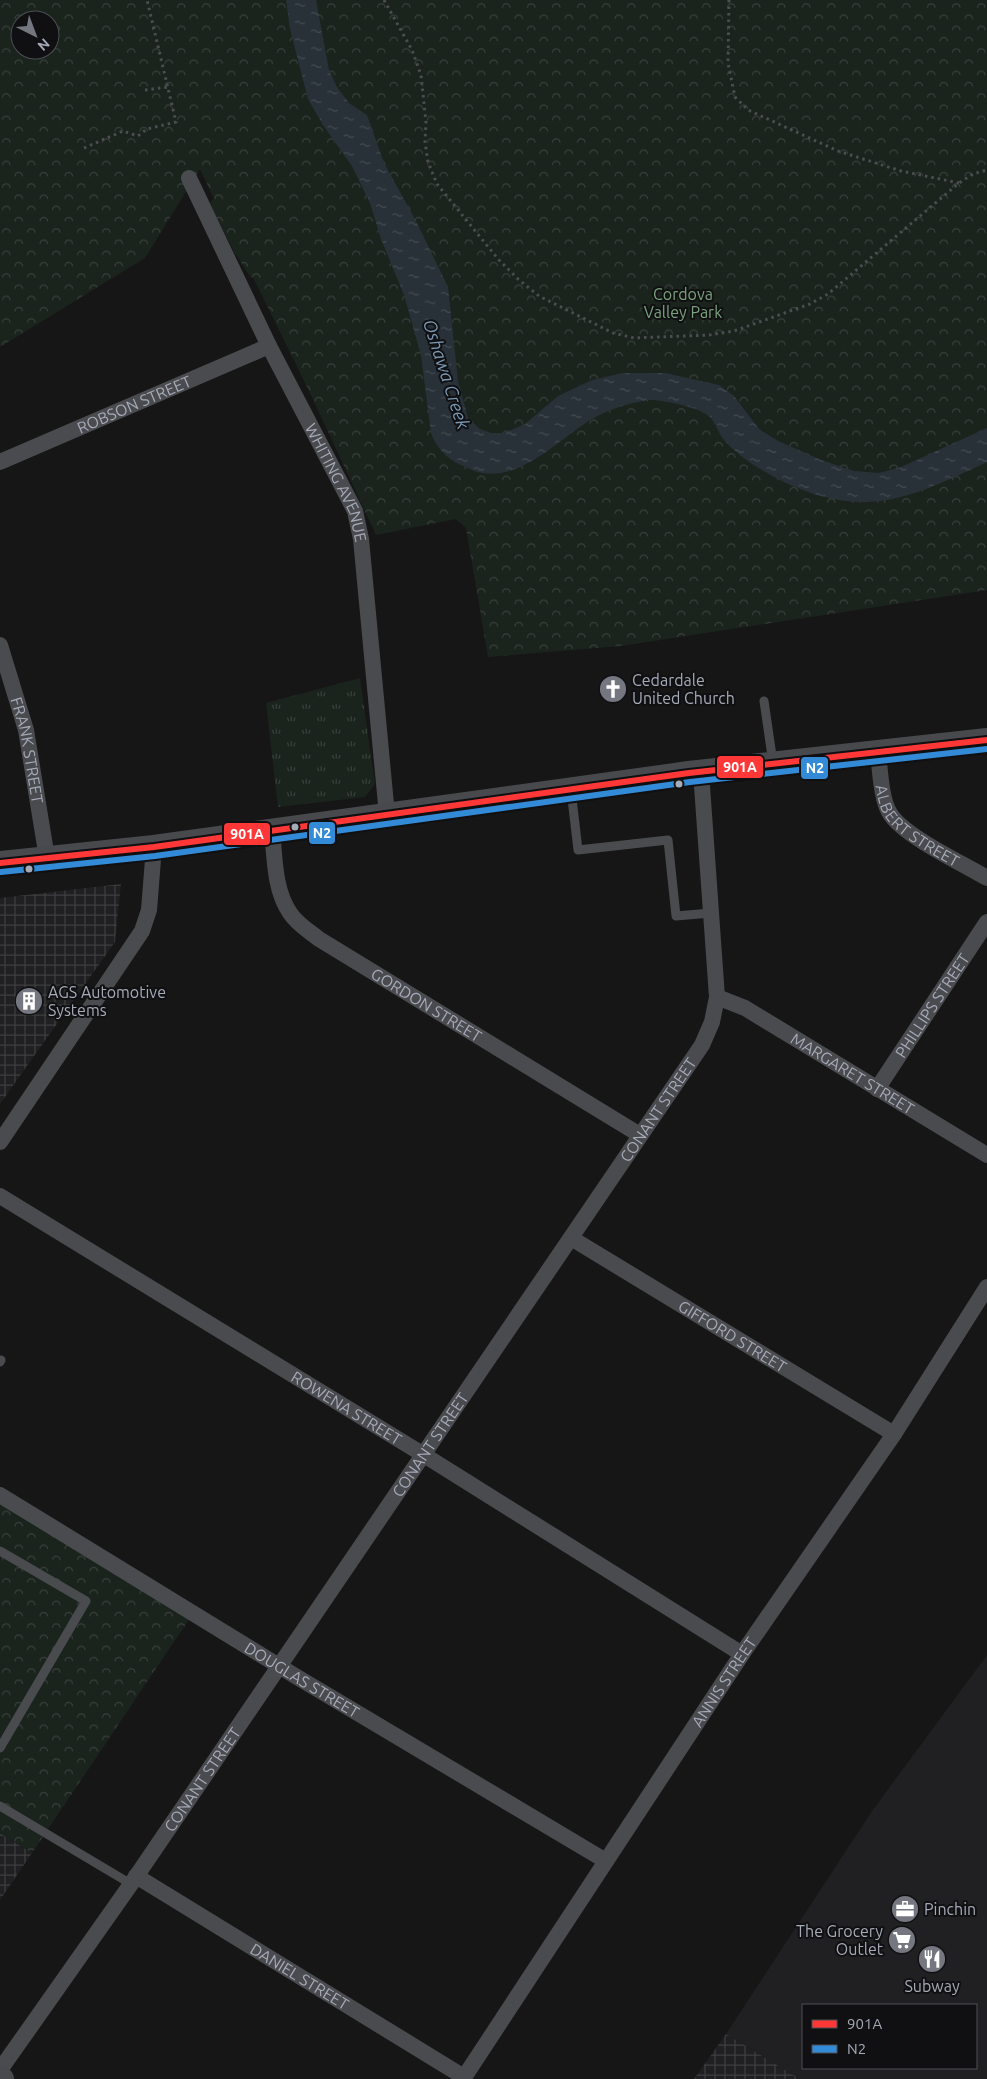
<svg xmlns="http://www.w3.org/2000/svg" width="987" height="2079" font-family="Ubuntu,sans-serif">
<defs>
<pattern id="industrial-grid" width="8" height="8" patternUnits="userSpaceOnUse" patternTransform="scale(1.25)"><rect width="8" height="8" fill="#202022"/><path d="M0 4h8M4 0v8" fill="none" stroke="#3d3e40"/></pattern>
<pattern id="grass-tufts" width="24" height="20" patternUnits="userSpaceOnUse" patternTransform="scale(1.25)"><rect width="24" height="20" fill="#1b231d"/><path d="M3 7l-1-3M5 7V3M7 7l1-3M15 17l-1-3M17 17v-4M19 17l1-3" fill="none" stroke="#39403c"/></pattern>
<pattern id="forest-crowns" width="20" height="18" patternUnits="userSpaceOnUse" patternTransform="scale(1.25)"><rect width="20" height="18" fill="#1b231d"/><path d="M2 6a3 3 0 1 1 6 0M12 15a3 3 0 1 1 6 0" fill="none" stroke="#39403c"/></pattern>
<pattern id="water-ripples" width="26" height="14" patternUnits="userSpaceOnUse" patternTransform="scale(1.25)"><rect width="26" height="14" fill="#283138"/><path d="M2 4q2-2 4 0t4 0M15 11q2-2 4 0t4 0" fill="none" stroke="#444c53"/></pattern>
</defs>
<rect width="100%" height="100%" fill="#161616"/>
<path fill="#202022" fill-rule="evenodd" d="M987,1655V2079H800L726,2034L872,1811ZM803,2005H976V2068H803Z"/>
<path fill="url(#industrial-grid)" d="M121,884L115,942L0,1104V898Z
M0,1833L32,1853L0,1900Z
M726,2034L800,2079H694Z"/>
<path fill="url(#grass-tufts)" d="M360,678L375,784L365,797L278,807L266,703Z"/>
<path fill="url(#forest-crowns)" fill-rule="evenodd" d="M0,0H987V590L621,646L488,657L466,528L456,519L376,535L311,395L253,277L251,278L233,250L209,203L214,199L200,169L145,258L0,347ZM20,20H50V50H20Z
M0,1500L192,1615L32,1853L0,1833Z"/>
<path fill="url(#water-ripples)" d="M286,0H316L329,70L337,87L349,103L367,115L384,163L417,223L448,287L458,381L468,418L480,429L491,433H504L525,424L558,396L592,380L623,373H665L719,385L734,396L759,429L778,441L821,460L854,471L879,473L901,467L987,428V462C910,498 865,521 782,481C761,470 740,458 724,440C718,433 716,423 710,417C702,408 661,399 649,400C629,403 609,409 592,419C560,438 520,483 478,472C473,471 467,467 461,465C447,459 436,447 431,433L421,355L404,295L381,239L370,203L352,166L323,125L308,99L290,29Z"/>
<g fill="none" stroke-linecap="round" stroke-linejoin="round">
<path stroke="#4c4d50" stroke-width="3" stroke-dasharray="2.5 4" stroke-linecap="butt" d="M384,0L412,50L421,75L426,122L425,142L428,162L437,184L498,259L518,279L539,296L613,333L634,338L709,335L734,331L810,304L828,294L959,183L973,174L987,170
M729,0L728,63L735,97L748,110L838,151L901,171L959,183
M145,90L168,87
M84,148L123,131L138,136L147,129L176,122L147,0"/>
<path stroke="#494b4f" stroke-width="9" d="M764,701L773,763
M571,790L578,850L668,840L676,916L711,913
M0,1362L1,1360
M0,1551L86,1601L0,1748
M0,1806L131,1884"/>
<g stroke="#494b4f" stroke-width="16">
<path id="s1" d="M189,178L269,346L355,511L361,539L387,815"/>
<path id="s2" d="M0,462L269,346"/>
<path id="s3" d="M0,645L26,730L47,858"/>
<path id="s4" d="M878,752C880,769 881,802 891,815C906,837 962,863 987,878"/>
<path id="s5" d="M272,831C275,858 274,890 290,913C297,924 309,931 319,939L640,1135"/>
<path id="s6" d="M717,997L745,1008L987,1155"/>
<path id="s7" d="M877,1089L987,922"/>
<path d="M0,1142L142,931L149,910L154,847"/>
<path id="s8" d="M0,1196L424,1455L742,1654"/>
<path id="s9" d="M571,1238L894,1434"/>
<path id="s10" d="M0,1495L297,1677L606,1861"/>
<path id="s11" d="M136,1876L464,2077"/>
<path id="s12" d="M0,2070L131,1884L702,1045L712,1022L717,997L701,772"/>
<path id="s13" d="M463,2079L742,1654L894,1434L987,1287"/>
</g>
<path stroke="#48494d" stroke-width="24" d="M0,863L154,847L689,773L987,740
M0,2078L2,2079"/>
<defs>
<path id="bus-1" d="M0,863L154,847L689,773L987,740"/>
<path id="bus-2" d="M1,872L155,856L690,782L987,749"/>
</defs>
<use href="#bus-1" stroke="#101012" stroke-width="10"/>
<use href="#bus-2" stroke="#101012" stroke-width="10"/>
<use href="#bus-1" stroke="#ff3737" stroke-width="6"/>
<use href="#bus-2" stroke="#338bd7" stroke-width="6"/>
</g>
<defs>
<symbol id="church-disc" viewBox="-11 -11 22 22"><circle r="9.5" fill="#74777f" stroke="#101012"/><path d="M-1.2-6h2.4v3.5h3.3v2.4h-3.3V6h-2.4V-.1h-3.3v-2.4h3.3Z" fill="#fff"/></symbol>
<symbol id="building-disc" viewBox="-11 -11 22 22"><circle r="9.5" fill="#74777f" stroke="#101012"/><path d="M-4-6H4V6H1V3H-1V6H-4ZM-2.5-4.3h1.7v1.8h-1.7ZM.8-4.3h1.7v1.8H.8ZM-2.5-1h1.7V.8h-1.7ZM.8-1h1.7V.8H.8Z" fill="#fff"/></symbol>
<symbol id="office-disc" viewBox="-11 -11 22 22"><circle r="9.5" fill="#74777f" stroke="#101012"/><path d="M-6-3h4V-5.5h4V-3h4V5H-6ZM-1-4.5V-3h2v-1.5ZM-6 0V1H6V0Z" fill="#fff"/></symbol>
<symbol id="supermarket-disc" viewBox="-11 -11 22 22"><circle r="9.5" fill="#74777f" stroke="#101012"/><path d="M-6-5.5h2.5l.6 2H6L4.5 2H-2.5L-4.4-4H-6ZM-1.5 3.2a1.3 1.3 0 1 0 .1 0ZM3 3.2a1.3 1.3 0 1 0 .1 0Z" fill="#fff"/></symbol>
<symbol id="restaurant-disc" viewBox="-11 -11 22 22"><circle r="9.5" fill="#74777f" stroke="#101012"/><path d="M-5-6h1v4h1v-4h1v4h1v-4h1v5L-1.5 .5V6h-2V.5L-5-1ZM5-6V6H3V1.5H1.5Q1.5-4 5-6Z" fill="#fff"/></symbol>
</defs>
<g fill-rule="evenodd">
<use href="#church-disc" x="597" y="673" width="32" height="32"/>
<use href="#building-disc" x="13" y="985" width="32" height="32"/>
<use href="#office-disc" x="889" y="1893" width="32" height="32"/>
<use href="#supermarket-disc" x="886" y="1924" width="32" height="32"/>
<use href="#restaurant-disc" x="916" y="1943" width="32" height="32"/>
</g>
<g fill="#a6abb8" stroke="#101012" stroke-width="2">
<circle cx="679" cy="784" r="4.5"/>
<circle cx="295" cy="827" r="4.5"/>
<circle cx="29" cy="869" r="4.5"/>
</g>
<g text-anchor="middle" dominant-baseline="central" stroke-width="4" stroke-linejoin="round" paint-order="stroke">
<g font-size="16" fill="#7ba47e" stroke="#101012">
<text x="683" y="294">Cordova<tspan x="683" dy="18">Valley Park</tspan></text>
</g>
<g font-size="16" fill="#a6abb8" stroke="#101012">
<text stroke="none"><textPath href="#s2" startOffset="146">ROBSON STREET</textPath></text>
<text stroke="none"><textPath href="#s1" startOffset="339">WHITING AVENUE</textPath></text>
<text stroke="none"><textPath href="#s3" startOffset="109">FRANK STREET</textPath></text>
<text stroke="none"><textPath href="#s4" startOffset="90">ALBERT STREET</textPath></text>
<text stroke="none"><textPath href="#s5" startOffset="250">GORDON STREET</textPath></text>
<text stroke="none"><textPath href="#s7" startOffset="100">PHILLIPS STREET</textPath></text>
<text stroke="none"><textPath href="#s6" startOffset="156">MARGARET STREET</textPath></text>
<text stroke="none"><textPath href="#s12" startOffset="1164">CONANT STREET</textPath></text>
<text stroke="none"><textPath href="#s9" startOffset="189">GIFFORD STREET</textPath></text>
<text stroke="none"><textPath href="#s8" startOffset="406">ROWENA STREET</textPath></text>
<text stroke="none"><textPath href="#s12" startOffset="759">CONANT STREET</textPath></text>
<text stroke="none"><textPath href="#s10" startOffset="354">DOUGLAS STREET</textPath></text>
<text stroke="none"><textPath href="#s13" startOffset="475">ANNIS STREET</textPath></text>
<text stroke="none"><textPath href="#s12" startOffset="354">CONANT STREET</textPath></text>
<text stroke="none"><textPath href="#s11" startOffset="192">DANIEL STREET</textPath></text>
</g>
<g font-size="16" fill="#a6abb8" stroke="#101012" text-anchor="start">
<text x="632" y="680">Cedardale<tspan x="632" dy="18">United Church</tspan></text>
<text x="48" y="992">AGS Automotive<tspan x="48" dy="18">Systems</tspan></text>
<text x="924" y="1909">Pinchin</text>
<text x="883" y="1931" text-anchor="end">The Grocery<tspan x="883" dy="18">Outlet</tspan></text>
<text x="932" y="1986" text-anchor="middle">Subway</text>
</g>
<g font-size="18" font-style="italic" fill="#7a9ab5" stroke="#101012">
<text transform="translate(447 374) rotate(72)">Oshawa Creek</text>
</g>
</g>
<g stroke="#101012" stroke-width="2">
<rect x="716" y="755" width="48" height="24" rx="5" fill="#ff3737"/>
<rect x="800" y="756" width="29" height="24" rx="5" fill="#338bd7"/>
<rect x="308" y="821" width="28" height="24" rx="5" fill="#338bd7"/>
<rect x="223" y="822" width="48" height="24" rx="5" fill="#ff3737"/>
</g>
<g font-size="14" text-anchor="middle" font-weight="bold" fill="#fff">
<text x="740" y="772">901A</text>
<text x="815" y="773">N2</text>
<text x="322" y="838">N2</text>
<text x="247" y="839">901A</text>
</g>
<rect x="802" y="2004" width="175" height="65" fill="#101012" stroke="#4c4e54"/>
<rect x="812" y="2020" width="25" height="8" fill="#ff3737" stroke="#4c4e54"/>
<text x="847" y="2029" font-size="15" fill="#a6abb8">901A</text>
<rect x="812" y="2045" width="25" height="8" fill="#338bd7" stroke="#4c4e54"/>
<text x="847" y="2054" font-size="15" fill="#a6abb8">N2</text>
<g transform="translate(35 35) rotate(138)"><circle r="24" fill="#101012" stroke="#4c4e54"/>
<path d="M0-4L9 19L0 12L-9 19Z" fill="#74777f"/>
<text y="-8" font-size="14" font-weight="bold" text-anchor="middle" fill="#a6abb8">N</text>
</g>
</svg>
